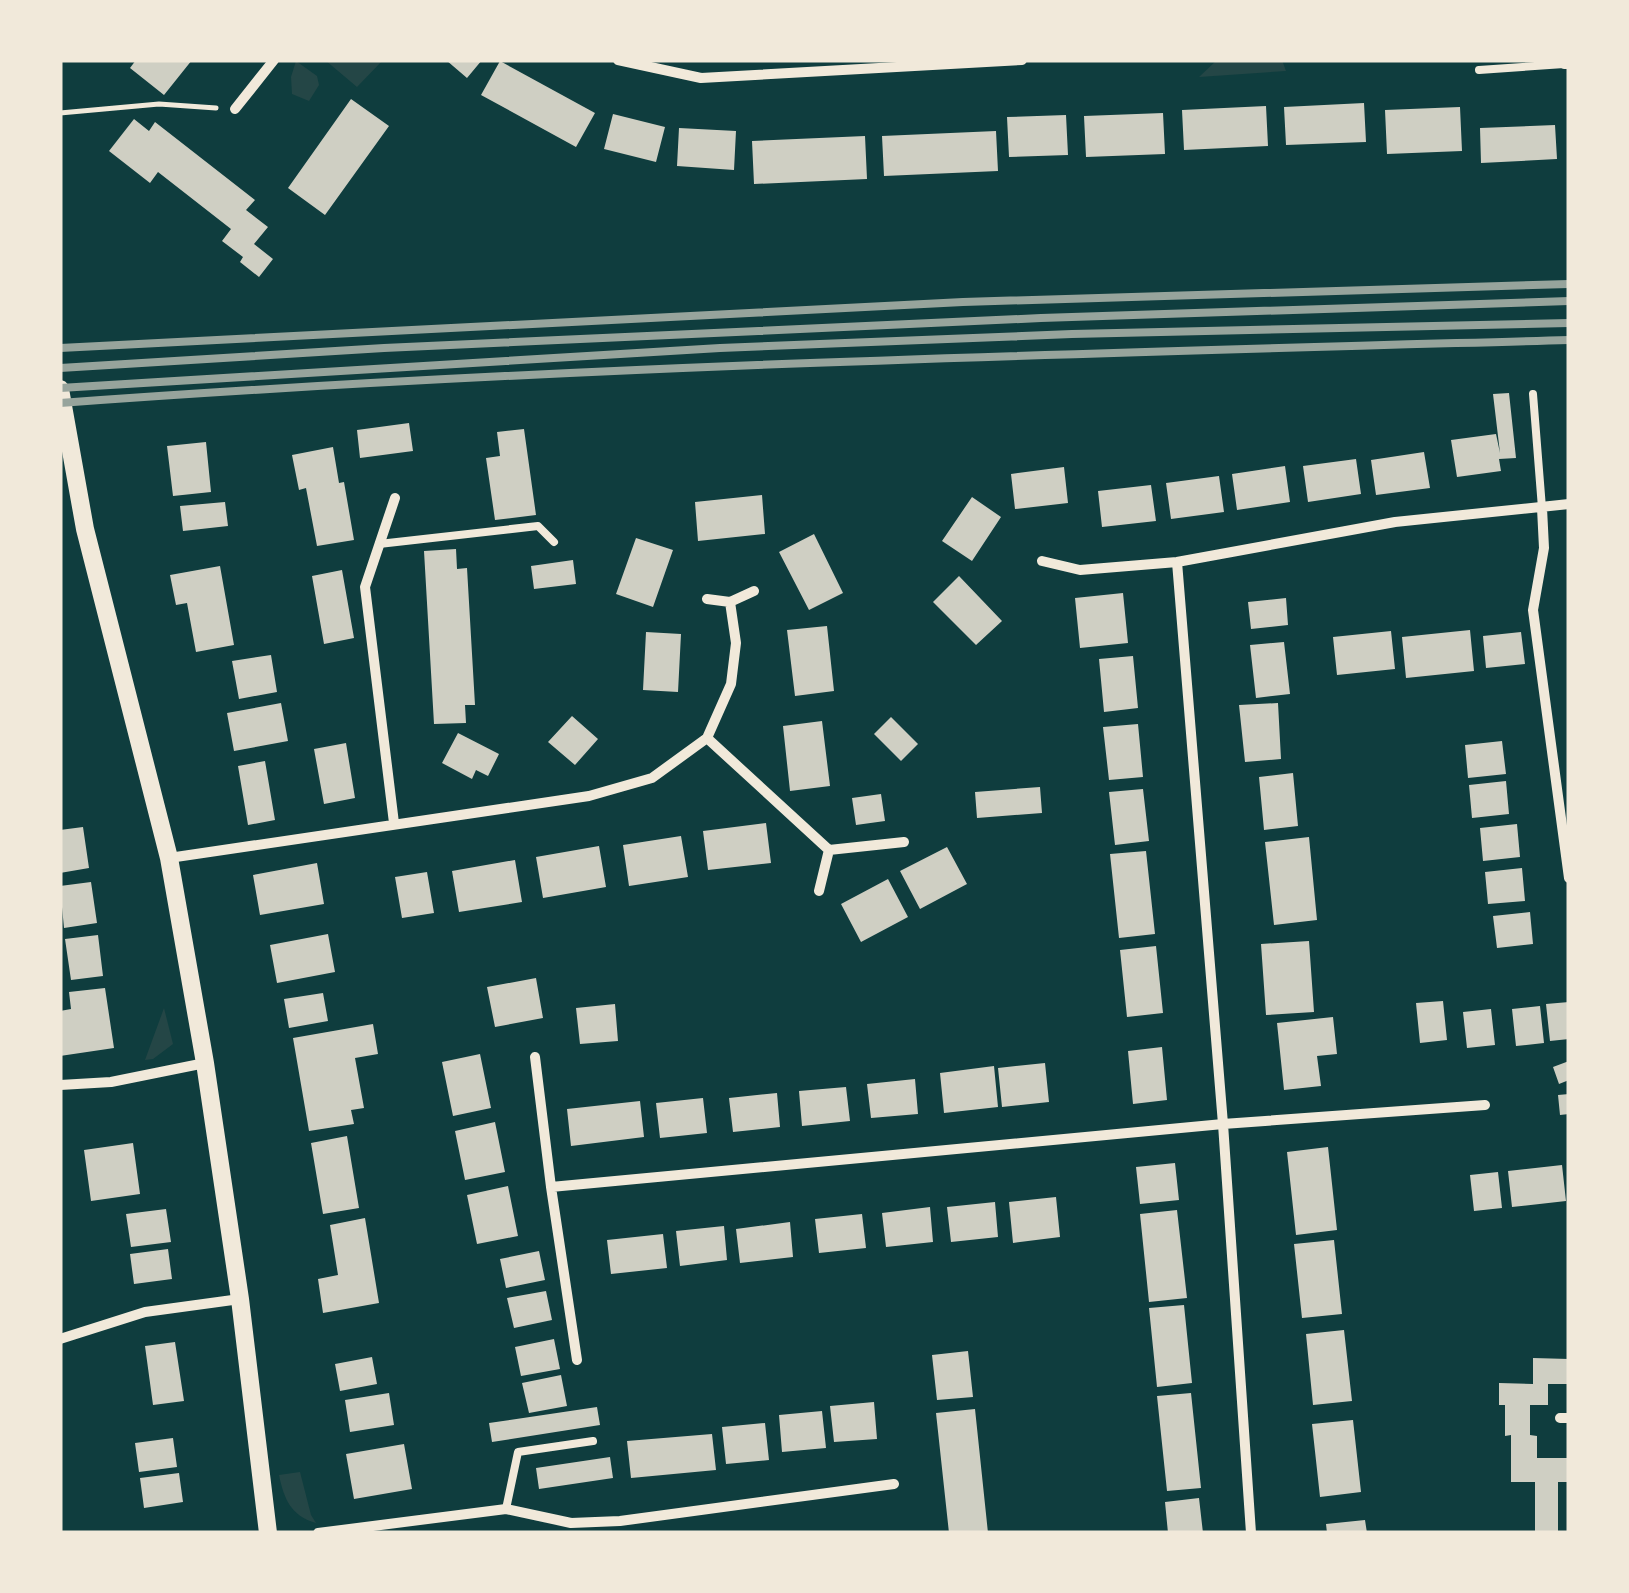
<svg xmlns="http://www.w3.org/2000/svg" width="1629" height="1593" font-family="Literata,serif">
<rect width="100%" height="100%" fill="#0f3d3e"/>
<path fill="#244646" d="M325,60H383L357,87Z
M1217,60H1282L1286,71L1199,77Z
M296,61L317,76L319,85L309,101L292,94L291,77Z
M164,1008L173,1044L153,1059L145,1060Z
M300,1472L311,1515L316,1523C291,1516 284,1499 279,1475Z"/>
<path fill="#cfcfc3" d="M136,60H192L164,95L130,68Z
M446,60H482L467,78Z
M500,61L595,113L576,147L481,95Z
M351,99L389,126L325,215L288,188Z
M1364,103L1366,142L1286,145L1284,107Z
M1266,106L1268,146L1184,150L1182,110Z
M1460,107L1462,151L1387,154L1385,110Z
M1163,113L1165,154L1086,157L1084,116Z
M613,114L665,127L656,162L604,149Z
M1066,115L1068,155L1009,157L1007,117Z
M134,119L149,131L155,122L255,200L246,210L268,227L254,244L273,259L259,277L240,262L243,257L222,241L231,229L158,172L150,183L109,151Z
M1555,125L1557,159L1481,163L1480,128Z
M679,128L736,131L734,170L677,166Z
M996,131L998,171L884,176L882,136Z
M865,136L867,179L754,184L752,141Z
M1509,393L1516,458L1499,459L1501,471L1457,477L1451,440L1496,434L1500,453L1493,394Z
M409,423L413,451L360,458L357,430Z
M524,429L536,515L495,520L486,458L500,456L497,432Z
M206,442L211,492L173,496L167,446Z
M333,447L339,483L344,482L354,540L317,546L306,488L299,490L292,455Z
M1424,452L1430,488L1376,495L1371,460Z
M1356,459L1361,494L1308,502L1303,466Z
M1285,466L1290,502L1237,510L1232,474Z
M1064,467L1068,503L1015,509L1011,474Z
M1219,476L1224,512L1171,519L1166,483Z
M1151,485L1156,521L1102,527L1098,491Z
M762,495L765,534L698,541L695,502Z
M972,497L1001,517L972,561L942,541Z
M225,502L228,526L183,531L180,506Z
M814,534L843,593L809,610L779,552Z
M636,538L673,550L653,607L616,594Z
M456,549L457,569L467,568L475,705H465L466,723L434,724L424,551Z
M573,560L576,584L534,589L531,566Z
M220,566L234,645L196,652L187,603L176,605L170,575Z
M342,570L354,638L324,644L312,576Z
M959,576L1002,621L976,645L933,602Z
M1123,593L1128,643L1080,648L1075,598Z
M1286,598L1288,625L1251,629L1248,602Z
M827,626L834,691L795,696L787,630Z
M1470,630L1474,671L1406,678L1402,637Z
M1391,631L1395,669L1337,675L1333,637Z
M646,632L681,634L678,692L643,690Z
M1521,632L1525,664L1486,668L1483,636Z
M1284,642L1290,694L1256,698L1250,645Z
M271,655L277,692L239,699L232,661Z
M1133,656L1138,708L1104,712L1099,659Z
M281,703L288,741L234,751L227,713Z
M1278,703L1281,759L1245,762L1239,705Z
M572,716L598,739L575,765L548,742Z
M891,717L918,744L901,761L874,734Z
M822,721L830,786L790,791L783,726Z
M1138,724L1143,777L1109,780L1103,727Z
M458,733L499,754L488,776L476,770L472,779L442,763Z
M1502,741L1506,774L1468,778L1465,745Z
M346,743L355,798L324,804L314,749Z
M265,761L275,820L248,825L238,766Z
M1293,773L1298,826L1264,830L1259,777Z
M1506,781L1509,814L1472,818L1469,785Z
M1040,787L1042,813L977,818L975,792Z
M1143,789L1149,841L1115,845L1109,792Z
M881,794L885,821L856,825L852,798Z
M766,823L771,863L708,870L703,831Z
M1517,824L1520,857L1483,861L1480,828Z
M83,827L89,868L60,873V830Z
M681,836L688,877L629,886L623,845Z
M1309,837L1317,920L1274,925L1265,842Z
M599,846L606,887L543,898L536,857Z
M947,847L967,884L920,909L900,871Z
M1146,851L1155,934L1119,938L1110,854Z
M515,860L522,902L459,912L452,871Z
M317,863L324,904L260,915L253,875Z
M1522,868L1525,901L1488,904L1485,872Z
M427,872L434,913L402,918L395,877Z
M888,879L908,917L861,942L841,904Z
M91,882L97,923L64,928L60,886Z
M1530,912L1533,944L1497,948L1493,916Z
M328,934L335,972L277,983L270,945Z
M98,935L103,976L71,980L65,939Z
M1309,941L1314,1012L1266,1015L1261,944Z
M1156,946L1163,1013L1127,1017L1120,950Z
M536,978L543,1018L495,1027L487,987Z
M105,988L114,1048L60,1056V1011L71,1009L69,992Z
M323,993L328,1021L289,1028L284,999Z
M1443,1001L1447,1040L1420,1043L1416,1003Z
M1569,1002V1039L1550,1041L1546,1004Z
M615,1004L618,1041L580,1044L576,1008Z
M1540,1006L1544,1043L1516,1046L1512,1009Z
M1491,1009L1495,1045L1467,1048L1463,1012Z
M1333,1017L1337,1054L1317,1056L1321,1086L1284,1090L1277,1023Z
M373,1024L378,1054L355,1058L364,1108L351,1110L354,1124L309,1131L293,1038Z
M1162,1047L1167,1100L1133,1104L1128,1051Z
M480,1054L491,1108L453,1116L442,1062Z
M1569,1061V1080L1559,1084L1553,1067Z
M1045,1063L1049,1102L1002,1107L998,1068Z
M994,1066L998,1107L944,1113L940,1073Z
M915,1079L918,1114L871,1118L867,1084Z
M846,1087L850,1121L802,1126L799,1091Z
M777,1093L780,1127L733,1132L729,1098Z
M1569,1094V1114L1560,1115L1558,1095Z
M703,1098L707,1133L660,1138L656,1103Z
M640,1101L644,1137L571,1146L567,1109Z
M495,1122L505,1172L465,1180L455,1131Z
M347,1136L359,1208L323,1214L311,1143Z
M133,1143L140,1194L91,1201L84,1150Z
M1328,1147L1337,1230L1296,1235L1287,1152Z
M1175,1163L1179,1200L1140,1204L1136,1167Z
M1562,1165L1566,1201L1512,1207L1508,1171Z
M1498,1172L1502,1208L1474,1211L1470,1175Z
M508,1186L518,1236L477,1244L467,1195Z
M1056,1197L1060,1237L1013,1243L1009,1202Z
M995,1202L998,1237L951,1242L947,1207Z
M930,1207L933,1242L886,1247L882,1213Z
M166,1209L171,1242L131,1247L126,1214Z
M1177,1210L1187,1298L1149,1302L1140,1214Z
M862,1214L866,1248L819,1253L815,1219Z
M365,1218L379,1303L323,1313L318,1279L338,1275L330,1225Z
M790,1222L793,1257L740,1263L736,1229Z
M724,1226L727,1260L680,1266L676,1231Z
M663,1234L667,1268L611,1274L607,1240Z
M1334,1240L1342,1314L1302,1318L1294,1244Z
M168,1249L172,1279L134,1284L130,1254Z
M539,1251L545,1280L506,1288L500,1259Z
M546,1291L552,1320L514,1328L507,1298Z
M1184,1305L1192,1383L1157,1387L1149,1308Z
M1344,1330L1352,1401L1313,1405L1306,1334Z
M554,1339L560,1369L521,1376L515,1347Z
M175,1342L184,1401L153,1405L145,1346Z
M968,1351L973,1397L937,1400L932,1355Z
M372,1357L377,1384L340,1391L335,1364Z
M1533,1358L1569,1359V1384H1548V1405H1530V1435L1537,1436V1458H1569V1482H1558V1533H1535V1482H1511V1435L1505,1436V1405H1499V1383L1533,1384Z
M561,1375L567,1406L529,1413L522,1383Z
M389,1393L394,1425L350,1432L345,1400Z
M1191,1393L1201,1488L1167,1491L1157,1396Z
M874,1402L877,1439L834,1442L830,1406Z
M597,1407L600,1425L492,1442L489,1423Z
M975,1409L988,1533H949L936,1413Z
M822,1411L826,1448L782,1452L779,1415Z
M1353,1420L1361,1492L1320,1497L1312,1424Z
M765,1423L769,1460L726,1464L722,1427Z
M712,1434L716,1470L631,1478L627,1441Z
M173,1438L177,1467L139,1472L135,1443Z
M404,1444L412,1489L354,1499L346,1454Z
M610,1457L613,1478L539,1489L536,1468Z
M179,1473L183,1502L144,1508L140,1478Z
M1199,1498L1203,1533H1168L1165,1502Z
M1365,1520L1367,1533H1327L1326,1524Z"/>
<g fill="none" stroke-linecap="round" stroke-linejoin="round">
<path stroke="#f1e9da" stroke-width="5" d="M60,113L159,104L216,108"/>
<path stroke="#f1e9da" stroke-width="8" d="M1479,70L1564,64
M1533,394L1542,508
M379,544L538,526L554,542
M506,1509L518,1452L593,1441"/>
<path stroke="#f1e9da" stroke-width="10" d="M618,60L701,78L1022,60
M1564,64H1569
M235,109L274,60
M1542,508L1544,548L1533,610L1569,878
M1042,561L1080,570L1177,562L1395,522L1569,504
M1177,562L1223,1124L1251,1533
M707,599L730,602L754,591
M707,738L829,850
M394,823L365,587L395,498
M169,858L589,796L652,778L707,738L731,684L736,643L730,602
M819,891L829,850L904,842
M535,1057L551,1187L1223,1124L1485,1105
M60,1085L111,1082L205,1063
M551,1187L577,1360
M60,1339L145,1312L240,1299
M1560,1418H1569
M318,1533L506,1509L571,1523L620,1521L894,1484"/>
<path stroke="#f1e9da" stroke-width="18" d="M60,389L85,529L169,858L205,1063L240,1299L268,1533"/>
<path stroke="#97a49c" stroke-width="8" d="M60,348L963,302L1569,284
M60,368L384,348L1041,318L1569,301
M60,388L720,348L1072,334L1569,323
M60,403C562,366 1066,354 1569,340"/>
</g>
<rect width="1629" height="1593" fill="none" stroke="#f1e9da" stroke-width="125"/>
</svg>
